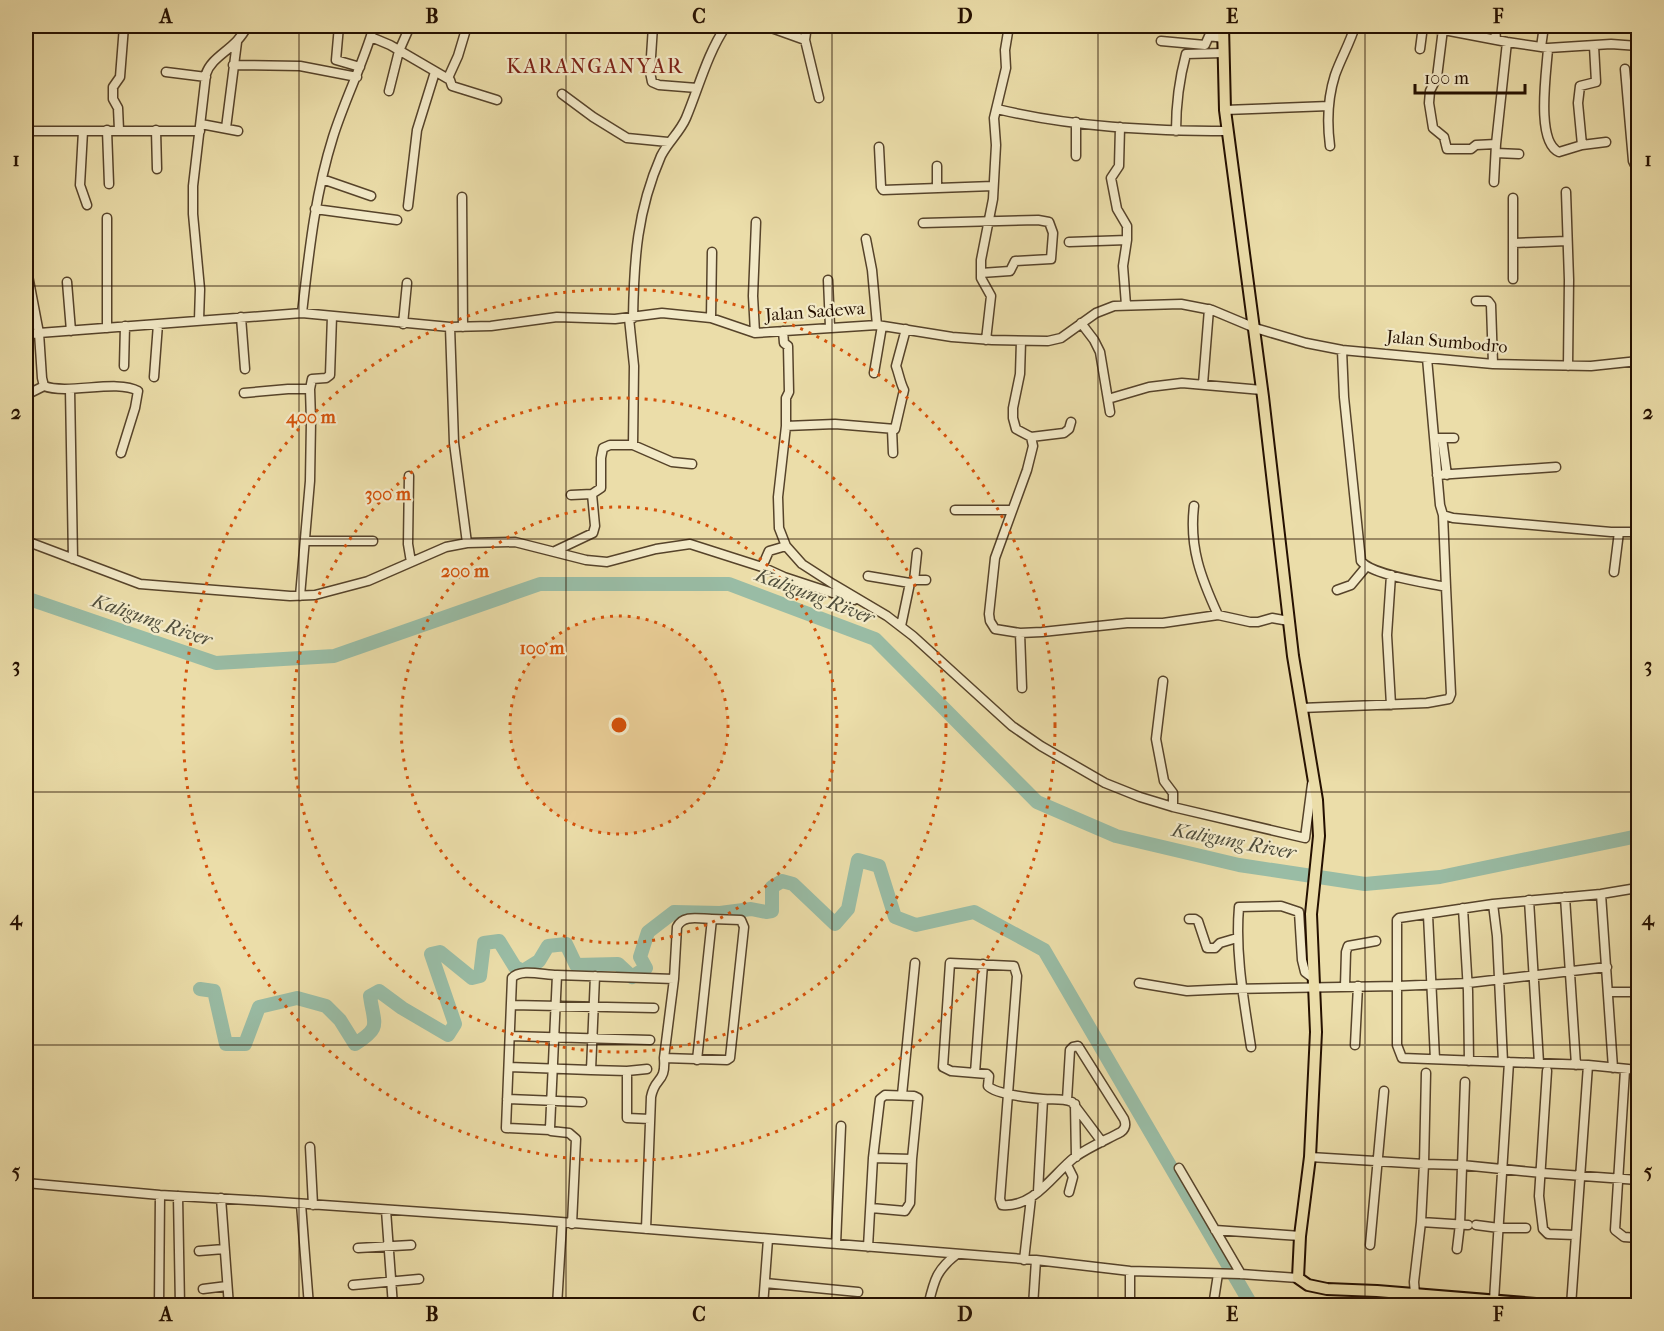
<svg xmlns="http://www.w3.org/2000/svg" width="1664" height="1331" font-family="'IM FELL French Canon',serif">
<rect width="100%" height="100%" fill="#ebdda9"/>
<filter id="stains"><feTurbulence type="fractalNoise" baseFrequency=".00333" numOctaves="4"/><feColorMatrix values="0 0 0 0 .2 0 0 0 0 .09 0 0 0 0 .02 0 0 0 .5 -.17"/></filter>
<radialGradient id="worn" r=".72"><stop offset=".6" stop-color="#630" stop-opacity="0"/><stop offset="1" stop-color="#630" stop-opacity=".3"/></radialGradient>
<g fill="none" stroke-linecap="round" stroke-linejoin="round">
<path stroke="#99bca5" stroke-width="14" d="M26,598L216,663L334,656L540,584H729L875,639L1037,802L1116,836L1239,865L1365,884L1440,877L1638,836
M200,989L214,991L226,1044H245L259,1007L297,998L326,1006L340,1020L355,1044C382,1027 374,1025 370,996L379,991L402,1008L448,1035L455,1024L431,954L440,952L472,978L480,976L484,943L499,941L515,967L523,971L539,961L548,946L566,944L576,965L618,964L632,977L646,968L640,957L648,932L674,912L720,913L751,909L766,912L772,911V887L782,881L793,884L835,924L848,909L858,860L879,866L895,917L916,925L974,912L1044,950L1252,1306"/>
<defs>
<path id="minor" d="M339,26L336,60L360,67
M653,26L650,72L652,82L659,85L697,88
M766,26L805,40L807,26
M822,26H832
M1423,26L1507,42L1548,48L1611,44L1638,46
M1495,26L1496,40
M1443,29L1437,77L1430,91L1429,103L1433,128L1444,137L1447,149H1471L1476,145L1496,144
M371,37L390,45L450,80L452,86L497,100
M805,40L819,98
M1161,41L1205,45L1209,36L1223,38
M1541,47L1544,26
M1548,48C1547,69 1535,142 1559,152L1582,145L1606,142
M1420,49L1423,26
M26,63L28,26
M233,65L300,66L357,77
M1625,69L1633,161L1635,165H1638
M166,72L206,77
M448,78L458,56L467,26
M389,91L399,51L410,26
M562,94L593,117L627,138L668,142
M997,109C1072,127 1151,131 1228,131
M1225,110L1329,106
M201,124L238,131
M1120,127L1119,166L1111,178L1117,209L1127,226V240L1123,266L1126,305
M226,128L237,42
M107,130L109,184
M119,130L118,108L113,99V87L120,77L124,26
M156,130L157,169
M26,131H200
M83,131L80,185L87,205
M1176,131C1176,105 1179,80 1186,54L1223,53
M1582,145L1578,103L1580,86L1596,82L1594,46
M1330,146C1327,123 1328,97 1335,75C1341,58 1350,43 1355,26
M879,147L881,187L883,190L993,186
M1496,153L1519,154
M1076,156V122
M322,179L371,196
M1494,182L1496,144L1507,42
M937,187V166
M1566,192L1569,280L1568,366
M462,197L463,327
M408,206L417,130L435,72
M315,209L397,220
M923,223L1038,220L1049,222L1053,233L1051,259L1015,261L1010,271L981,273
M866,239L872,270L877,325
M1069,242L1127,240
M1514,243L1567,241
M26,265L39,333L302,313L450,327L491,326L557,317L615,319L662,313L711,318L755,333L877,325L952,337L992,340L1048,341L1061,338L1096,313L1114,306L1181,304L1212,310L1255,328L1306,343L1342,350L1493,364L1591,366L1638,361
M1513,279V198
M828,280L830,327
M67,282L71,331
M1476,301H1488L1491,305L1493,364
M302,313C309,253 315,194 333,137C345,99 363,64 374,26
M241,317L245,369
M629,318L634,366L633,445L672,462L692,464
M633,318C634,259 637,211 661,156C668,142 680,132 686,118C699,87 707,54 726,26
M711,318L712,252
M199,320L200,289L193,214V186L206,74C212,55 237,49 247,26
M1081,323L1094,340L1100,352L1110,412
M403,324L407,283
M450,327L454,443L467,543
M107,328V218
M783,331L784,343L788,346L789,392L786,398V426L778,497L779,528L786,546L802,564L833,584L887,616L913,636L1012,726L1041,746L1105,783L1140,797L1173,807L1305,838L1312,784
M755,333L753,296L756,222
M26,334L39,333L42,378L44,386C68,395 117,379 138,391L135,408L121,453
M986,340L991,296L981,278V260L993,199L996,145L994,118L1006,68L1005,50L1009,26
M1021,341L1020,374L1013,408V418L1016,429L1031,437L1033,446L1027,470L995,558L989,614L990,621L995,629L1020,633L1042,632L1127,623H1163L1218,615L1250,622H1258L1272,618L1289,621
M1342,350L1344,397L1361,561C1371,575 1428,583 1446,587L1443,515
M1427,358L1440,505L1443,515L1453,518L1611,532H1638
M1635,361L1638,379
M124,366L125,326
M874,373L882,326
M154,377L158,324
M1203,384L1209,309
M70,389L73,559
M244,393L288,389H310
M26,395L44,386
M1108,399L1149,387L1182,383L1262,390
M786,426L835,424L895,429L904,390C900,382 899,374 896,366L906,329
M892,429L893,453
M1031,437L1064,433L1069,429L1071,422
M1437,438H1454
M1442,438L1447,475
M1437,475L1556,467
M409,476L408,544L411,562
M571,495L592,494L601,488V458L603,448L610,445H633
M1194,506C1189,547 1201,578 1218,615
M955,510H1012
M26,541L140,584L290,596L315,595L368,581L446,547L467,543L515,542L586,560L607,562L656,549L690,544L762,567L769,551L786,546
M306,541H373
M555,551L593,533L595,526L592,494
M762,567L784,577L854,600
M1614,572L1619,532
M868,576L910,583L901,626
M914,580H926
M910,583L914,581L917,553
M1337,590L1351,585L1366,567
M300,596L310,481L311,421L310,389L312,379L326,378L330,375L332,316
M1020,633L1022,688
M1163,681L1156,739L1164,781L1173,793V807
M1391,705L1387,635L1391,575
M1301,708L1427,703L1449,699L1451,694L1446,587
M1601,894L1613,1068
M1565,897L1576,1065
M1529,900L1539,1063
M1493,904L1601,894L1637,888L1638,950
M1463,908L1468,991L1469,1061
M1428,915L1435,1059
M1189,919H1195L1198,921L1207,948H1215L1220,943L1237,938
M1139,983L1187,991L1230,989L1398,986L1468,983L1607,967
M1345,986L1346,952L1348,946L1376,941
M1608,992H1638
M512,1005L654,1008
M510,1036L650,1040
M1355,1045L1358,986
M1251,1047C1244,1001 1235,954 1239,907L1281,906L1299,912L1302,960L1305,972L1313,978
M664,1058L727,1060L730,1058L744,927L741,920L712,919L697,1060
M1503,1062L1497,936L1493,904L1399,918L1397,920V1045L1402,1058L1588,1065
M509,1067L591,1070L595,976
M591,1070L627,1071V1118L650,1119
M1625,1070L1615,1230L1624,1237L1638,1238
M627,1071L647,1069
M1547,1071L1539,1196L1543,1229L1548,1234L1575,1235
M975,1073L983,964
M902,1095L915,963
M507,1099L582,1102
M1067,1100L1070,1050L1073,1047L1078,1046L1124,1119C1126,1124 1126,1128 1121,1132C1106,1140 1089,1147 1075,1157C1053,1174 1034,1208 1002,1205L1000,1199L1017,976L1014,966L950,963L943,1067L951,1071L987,1074L989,1076L988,1086C995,1094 1032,1098 1043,1099C1053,1100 1062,1098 1072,1102L1102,1142
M1075,1104L1076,1157
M550,1130L506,1128L512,978C520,968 544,975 557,975
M310,1147L313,1205
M1310,1157L1424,1164L1426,1073
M1067,1165L1073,1177L1069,1192
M1179,1168L1241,1274
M26,1183L160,1195L265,1201L523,1219L1036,1260L1130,1271L1241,1274L1298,1278
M1038,1192L1043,1099
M178,1196L180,1306
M221,1198L229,1306
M301,1204L309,1306
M871,1208L905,1211L910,1203L912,1159L873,1158
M386,1210L393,1306
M1421,1222L1468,1225
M572,1224L576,1139L569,1133L551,1131L550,1128L557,975L674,979
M1476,1225L1499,1228H1526
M646,1229L651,1097C655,1076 666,1084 664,1058L674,979L677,927C683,914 700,919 712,919
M1215,1230L1300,1236
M836,1244L841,1126
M1370,1245L1384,1091
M868,1247L873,1158L880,1099L885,1095L914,1096L918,1098L912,1159
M358,1248L411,1245
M1457,1249L1460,1224L1465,1082
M199,1251L224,1249
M1024,1260L1031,1198
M1130,1271V1306
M765,1283L858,1292
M353,1285L419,1279
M203,1289L227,1286
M1494,1300L1509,1062
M159,1306L160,1195
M557,1306L562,1223
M763,1306L768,1239
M928,1306C934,1281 936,1270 957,1254
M1033,1306L1036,1260
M1213,1306L1218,1274
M1416,1306L1414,1282L1421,1222L1424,1164L1462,1165L1542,1173L1638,1180
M1571,1306L1588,1065L1638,1070"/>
<path id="major" d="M1223,26L1225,110L1263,397L1293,656L1317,800L1319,836L1311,914L1316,1032L1310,1157L1300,1236L1298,1278L1308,1285L1327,1289L1377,1291L1561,1306"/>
</defs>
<use href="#minor" stroke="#56432a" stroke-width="11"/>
<use href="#major" stroke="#251000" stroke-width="14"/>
<use href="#minor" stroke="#f2e9c7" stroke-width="8"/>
<use href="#major" stroke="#ebdda9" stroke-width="10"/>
</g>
<path fill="none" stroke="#251000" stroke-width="1.5" stroke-opacity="0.55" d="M299,26V1306M566,26V1306M832,26V1306M1098,26V1306M1365,26V1306M26,286H1638M26,539H1638M26,792H1638M26,1045H1638"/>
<circle cx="619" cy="725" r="109" fill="#d4520b" fill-opacity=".12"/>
<g fill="none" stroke="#d4520b" stroke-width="3" stroke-dasharray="3 6">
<circle cx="619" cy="725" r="109"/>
<circle cx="619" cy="725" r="218"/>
<circle cx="619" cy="725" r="327"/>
<circle cx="619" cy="725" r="436"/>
</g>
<g text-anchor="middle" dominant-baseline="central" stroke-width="4.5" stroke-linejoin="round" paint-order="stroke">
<g font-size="18" fill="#251000" stroke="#f2e9c7">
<text transform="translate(815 312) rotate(-4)">Jalan Sadewa</text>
<text transform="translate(1447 342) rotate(5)">Jalan Sumbodro</text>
</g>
<g font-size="20" font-style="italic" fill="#4e4c3a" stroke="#f2e9c7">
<text transform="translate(815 596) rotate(21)">Kaligung River</text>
<text transform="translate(152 620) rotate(19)">Kaligung River</text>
<text transform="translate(1234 841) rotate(11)">Kaligung River</text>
</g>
<g font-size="21" letter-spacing="1.5" fill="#7a1f14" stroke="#f2e9c7">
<text x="595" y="66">KARANGANYAR</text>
</g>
</g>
<circle cx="619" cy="725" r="9" fill="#d4520b" stroke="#f2e9c7" stroke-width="3"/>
<g font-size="18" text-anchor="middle" font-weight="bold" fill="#d4520b" stroke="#f2e9c7" stroke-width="4.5" stroke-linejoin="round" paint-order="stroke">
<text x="311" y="423">400 m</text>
<text x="388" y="500">300 m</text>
<text x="465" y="577">200 m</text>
<text x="542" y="654">100 m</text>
</g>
<rect width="1664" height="1331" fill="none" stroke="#ebdda9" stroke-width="66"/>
<path d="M1415 84v9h110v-9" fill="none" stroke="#251000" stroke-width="3"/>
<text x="1424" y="84" font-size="18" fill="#251000" stroke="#f2e9c7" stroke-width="4.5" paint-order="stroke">100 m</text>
<rect x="33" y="33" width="1598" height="1265" fill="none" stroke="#251000" stroke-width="2"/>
<g font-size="20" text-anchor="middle" font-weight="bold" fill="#251000">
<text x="166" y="23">A</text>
<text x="432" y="23">B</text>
<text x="699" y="23">C</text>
<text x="965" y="23">D</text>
<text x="1232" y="23">E</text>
<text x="1498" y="23">F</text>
<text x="16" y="166">1</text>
<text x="1648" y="166">1</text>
<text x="16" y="419">2</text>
<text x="1648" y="419">2</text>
<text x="16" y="672">3</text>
<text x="1648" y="672">3</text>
<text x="16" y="925">4</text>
<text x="1648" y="925">4</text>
<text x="16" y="1178">5</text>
<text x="1648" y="1178">5</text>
<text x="166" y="1321">A</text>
<text x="432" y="1321">B</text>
<text x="699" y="1321">C</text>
<text x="965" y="1321">D</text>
<text x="1232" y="1321">E</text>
<text x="1498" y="1321">F</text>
</g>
<rect width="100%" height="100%" filter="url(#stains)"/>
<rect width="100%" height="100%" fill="url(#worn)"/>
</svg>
